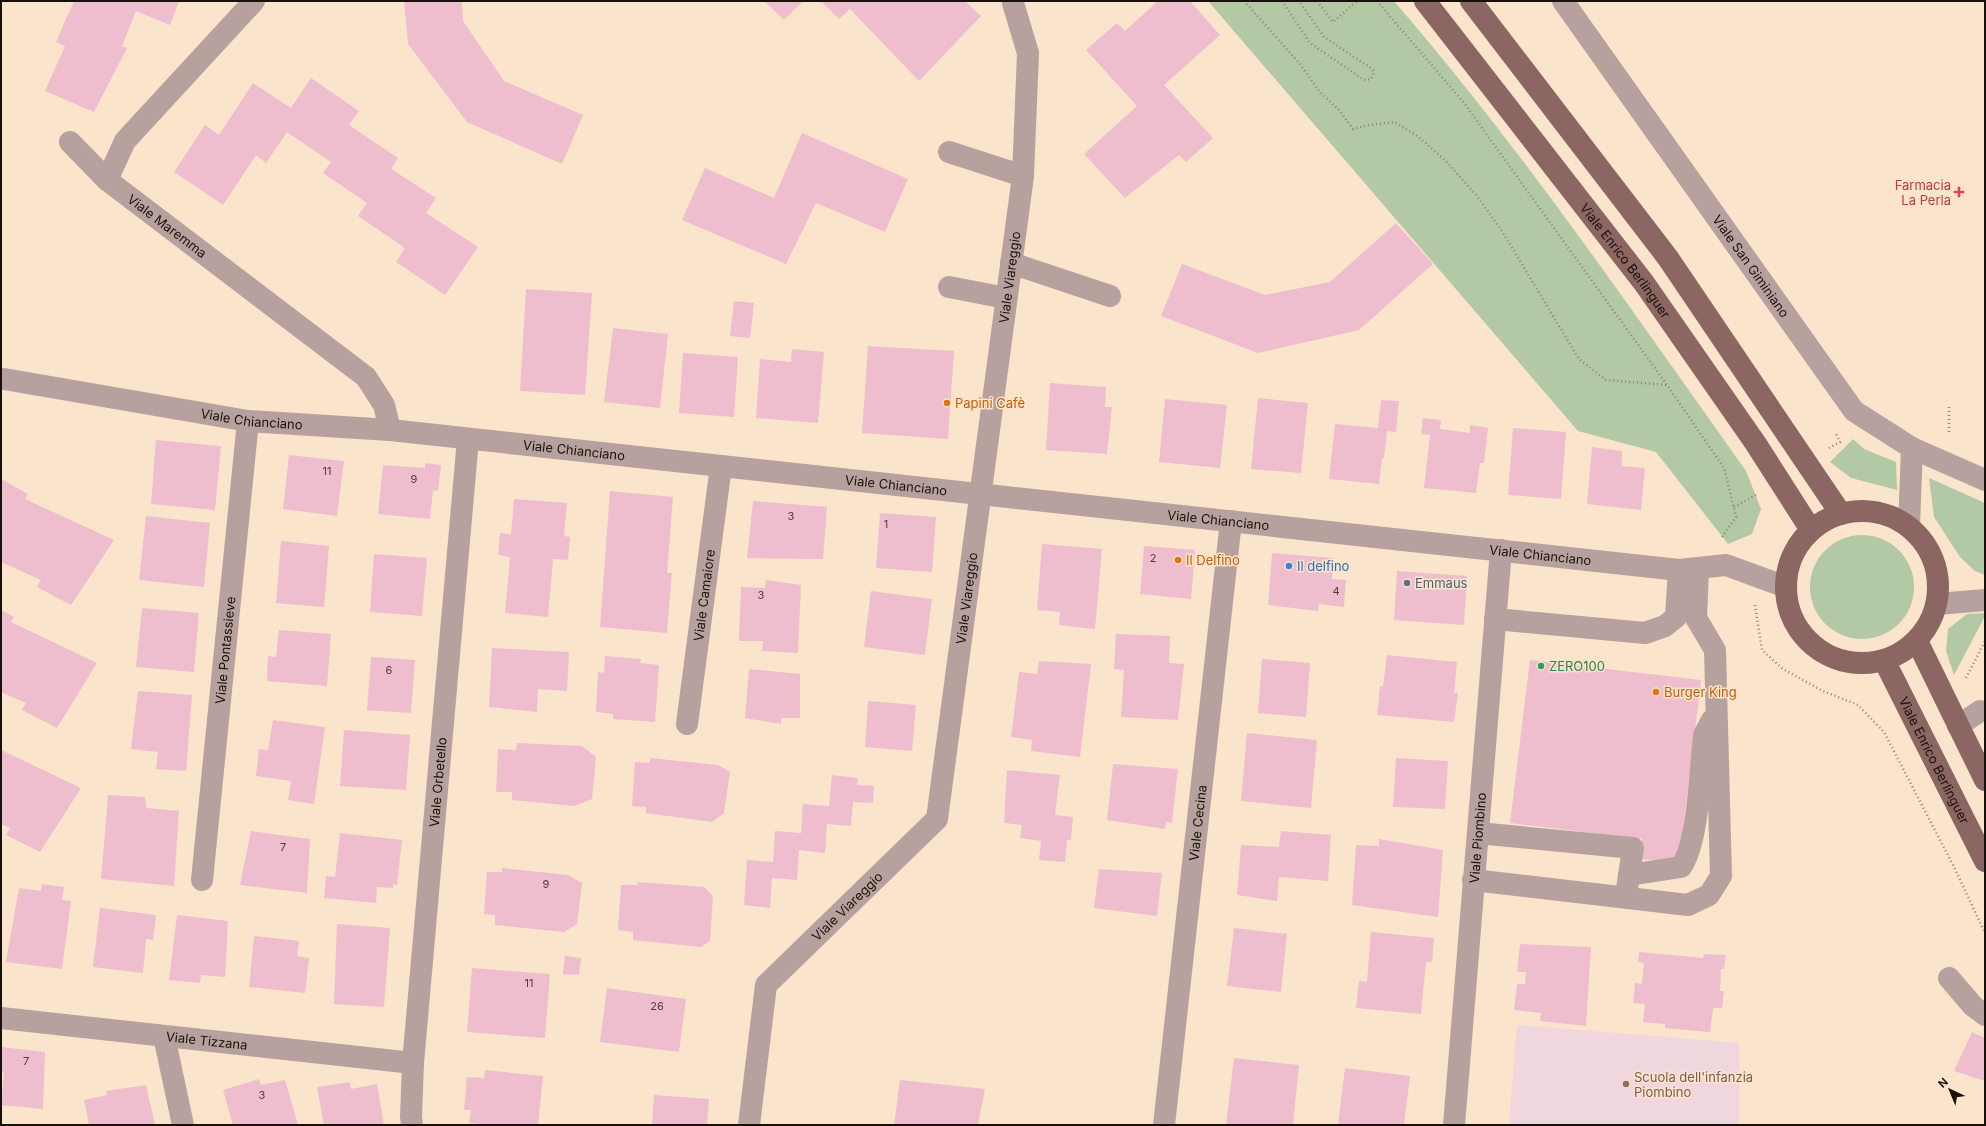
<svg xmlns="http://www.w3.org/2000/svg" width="1986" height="1126" font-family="Inter,sans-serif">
<rect width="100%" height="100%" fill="#fae4cc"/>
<path fill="#f0d6dd" d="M1517,1025L1739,1043V1125H1509Z"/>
<path fill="#b3c9a6" d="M1208,1H1394C1522,149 1633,312 1746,471L1761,509L1752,534L1728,544L1656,452L1578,431Z
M1853,439L1864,449L1896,462L1897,490L1851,478L1830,462Z
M1929,478L1985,503V575L1975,571L1960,557L1934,517Z
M1810 587a52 52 0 1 1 104 0a52 52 0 1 1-104 0Z
M1985,613V616L1954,675L1946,651L1948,629L1967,614Z"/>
<path fill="#eebece" d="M74,1H179L170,25L136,11L122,46L127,48L94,112L45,91L65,46L56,42Z
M404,1H462L463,21L504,81L583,115L562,164L467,122L408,44Z
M764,1H803L784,20Z
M821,1H965L981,16L919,81L850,9L839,19Z
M1158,1H1190L1220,35L1164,85L1213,138L1186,162L1179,155L1125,198L1084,154L1137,106L1086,50L1117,23L1125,31Z
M311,78L359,111L349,125L398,158L391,169L436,198L426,213L478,247L445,295L396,262L405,248L358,216L367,203L323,173L331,162L287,132L266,163L256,155L223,205L174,172L205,125L219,135L253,83L291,108Z
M802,133L908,179L885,232L816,203L786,264L682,220L705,168L774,198Z
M1396,223L1433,264L1359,330L1258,353L1161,316L1182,264L1265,295L1330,282Z
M526,289L592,293L585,395L520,391Z
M734,301L754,303L750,338L730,336Z
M613,328L668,334L660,408L604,402Z
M868,346L954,351L948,439L862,433Z
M792,349L824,352L818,423L756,418L760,359L791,362Z
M683,353L738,357L734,417L679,413Z
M1050,383L1106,387L1105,407H1112L1107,454L1046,450Z
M1258,398L1308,403L1301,473L1251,469Z
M1165,399L1227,405L1220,468L1159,462Z
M1381,400L1399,401L1396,432L1387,431L1384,458H1382L1379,484L1329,479L1335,424L1378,428Z
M1423,418L1441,420L1440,429L1470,433V425L1488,428L1484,463H1480L1476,493L1424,488L1430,435L1421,434Z
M1513,428L1566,432L1561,499L1508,495Z
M156,440L221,446L215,510L151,504Z
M1592,447L1622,451V466L1645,468L1641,510L1587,504Z
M289,455L344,461L337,516L283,509Z
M425,463L441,465L438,491L433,490L430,519L378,514L383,465L425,468Z
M1,479L28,494L25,499L114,540L71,605L37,587L41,580L1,562Z
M610,491L673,497L667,573H672L667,633L600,627Z
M514,499L567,503L564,536L570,537L568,560L553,559L548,617L505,613L510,557L498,555L500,533L511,534Z
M753,501L827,507L823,559L747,558Z
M880,513L936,517L932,572L876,568Z
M146,516L210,523L204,587L139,580Z
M281,541L329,546L324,607L276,603Z
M1042,544L1102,549L1095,629L1059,625L1060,612L1037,610Z
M1144,546L1195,550L1191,599L1140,594Z
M1272,553L1333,558L1332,579L1346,580L1344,607L1319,604L1318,611L1268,605Z
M374,554L427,558L422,616L370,612Z
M1397,571L1467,576L1464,625L1394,620Z
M766,580L801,585L798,653L762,651L763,641H739L741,587L765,588Z
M871,591L932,599L925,655L864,647Z
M142,608L199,613L194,672L136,667Z
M1,610L14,617L11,622L97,663L57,728L22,710L26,703L1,692Z
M279,630L331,634L327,686L267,681L268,656L276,657Z
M1116,634L1170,636L1169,663L1184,664L1178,720L1121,717L1124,670L1114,669Z
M492,648L569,652L567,691L538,689L537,712L489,707Z
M1387,655L1457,662L1454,693H1458L1454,722L1377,715L1380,686L1383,687Z
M605,656L641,659L640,663L659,665L655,722L613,719V714L596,712L598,672L604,673Z
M371,657L415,660L411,713L367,710Z
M1262,659L1310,663L1306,717L1258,713Z
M1530,660L1701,680L1679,863L1640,859L1642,839L1510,823Z
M1039,661L1091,664L1080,757L1031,751L1032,740L1011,737L1019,672L1037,674Z
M749,669L800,674V718H781V724L745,718Z
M138,691L192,695L186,771L156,769L158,752L131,749Z
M868,701L916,705L912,751L865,747Z
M273,720L325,727L314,804L288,800L291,781L256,776L259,749L268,750Z
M344,730L410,735L406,790L340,786Z
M1247,733L1317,740L1311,808L1241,801Z
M517,743L582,746L596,757L592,799L574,806L512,800V792H496L498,749L516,750Z
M1,750L81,788L40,852L6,835L10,828L1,824Z
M650,758L718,765L730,772L724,813L712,822L646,813V807L632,806L635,762L650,763Z
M1396,758L1448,761L1445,809L1393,807Z
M1113,764L1178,769L1172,823L1166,822L1165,829L1107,820Z
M1007,770L1060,775L1055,815L1073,817L1071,840H1067L1065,862L1039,860L1041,841L1020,838L1022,825L1004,823Z
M832,775L858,778L857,785L874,786L873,803L853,802L851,826L827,824L825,853L799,850L797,880L772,878L770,908L744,905L747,860L773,862L775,831L801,833L803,804L829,806Z
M108,795L145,797L146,808L179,811L174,886L101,879Z
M251,831L310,839L307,893L240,885Z
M1281,831L1331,835L1328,881L1279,877L1277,901L1237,895L1241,845L1279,847Z
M340,833L402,840L397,885L393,884V888L377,887L376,903L324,898L326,876L335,877Z
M1379,839L1443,850L1438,917L1352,905L1356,845L1379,846Z
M502,868L568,875L582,883L577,924L564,932L495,925V915L484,914L487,872H502Z
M1099,869L1162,873L1157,916L1094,908Z
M638,882L704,887L713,896L710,941L701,947L633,940V932L618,930L621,885H637Z
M42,884L64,887L62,900L71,901L62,969L6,962L19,888L41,891Z
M100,908L156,915L153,940L146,939L143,973L93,967Z
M177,915L228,921L225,977L201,975L200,983L169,980Z
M337,924L390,928L384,1007L334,1004Z
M1234,928L1287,934L1281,992L1227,986Z
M1371,932L1434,938L1432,962H1426L1421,1014L1356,1008L1359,981L1367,982Z
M254,936L299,941L297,956L309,958L305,993L249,987Z
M1520,944L1591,947L1586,1026L1540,1021L1541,1013L1514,1010L1517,984H1525L1526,972H1517Z
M1639,952L1703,958L1704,954L1726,955L1724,969H1721L1720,991H1724L1722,1008H1713L1710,1032L1665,1028V1024L1643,1022L1645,1004L1633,1003L1635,983L1642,984L1644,963L1638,962Z
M565,956L581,958L579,975L563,974Z
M472,968L550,974L545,1038L467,1032Z
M607,988L686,999L679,1052L600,1042Z
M1972,1032L1985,1038V1081L1954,1071Z
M1,1047L45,1052L43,1109L1,1105L4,1073L1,1072Z
M1234,1058L1299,1065L1293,1125H1226Z
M1345,1068L1410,1076L1404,1125H1338Z
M485,1070L543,1076L538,1125H487L469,1123L471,1110H464L467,1077L484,1078Z
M259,1079L261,1085L285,1080L298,1125H233L223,1090Z
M900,1080L985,1089L978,1125H894Z
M350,1082L351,1089L377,1084L384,1125H324L317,1087Z
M146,1085L155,1125H89L84,1100L107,1095L106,1091Z
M654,1095L709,1099L707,1125H652Z"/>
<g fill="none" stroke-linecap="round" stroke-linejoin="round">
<path stroke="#938373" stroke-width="2.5" stroke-dasharray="1 3" stroke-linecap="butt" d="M1244,1L1300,64L1319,91L1340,111L1353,129L1369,125L1394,122L1416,135L1445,160L1477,196L1500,228L1579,359L1606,380L1667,385
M1282,1L1310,43L1364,80L1371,79L1374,72L1371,68L1324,37L1299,1
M1317,1L1333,22L1357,1
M1377,1L1464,103L1667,385L1724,468L1736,517L1722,537
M1949,407V434
M1829,448L1840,442L1835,432
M1734,507L1756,495
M1755,605L1762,650L1783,669L1823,691L1858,705L1884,732L1953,865L1985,933
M1966,678L1985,641"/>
<g stroke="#b7a19f" stroke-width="22">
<path id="s1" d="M254,1L125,141L107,180L366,377L384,405L390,430"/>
<path id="s2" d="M1563,1L1854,411L1912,448L1909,526"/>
<path d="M70,142L107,180"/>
<path d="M949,152L1023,176"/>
<path d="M1011,263L1110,296"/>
<path d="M949,287L1006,298"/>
<path id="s3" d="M4,379L248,421L390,430L1679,570L1726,565L1786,587"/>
<path d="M1912,448L1985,480"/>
<path d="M1937,604L1985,600"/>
<path d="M1495,619L1645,633L1665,626L1676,617L1679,570"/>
<path id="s4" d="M687,724L721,466"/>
<path d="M1958,726L1980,711"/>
<path d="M1478,833L1633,848L1627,889"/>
<path d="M1629,875L1681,867C1699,841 1700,769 1704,735L1712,720"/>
<path id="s5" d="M202,880L248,421"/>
<path d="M1473,880L1688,905L1709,895L1721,876L1715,650L1696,618L1698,568"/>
<path d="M1949,978L1973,1006L1985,1015"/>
<path id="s6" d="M1,1018L413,1063"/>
<path d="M164,1036L183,1125"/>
<path id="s7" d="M412,1125L411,1117L413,1063L468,439"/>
<path id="s8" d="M749,1125L766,985L937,819L1023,176L1028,53L1013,3"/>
<path id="s9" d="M1164,1125L1231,521"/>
<path id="s10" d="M1454,1125L1501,550"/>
</g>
<g stroke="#8c6663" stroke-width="22">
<path id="s11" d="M1425,1L1644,283L1756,444L1811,530"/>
<path d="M1471,1L1668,258L1841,514"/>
<circle cx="1862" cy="587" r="76"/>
<path d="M1917,641L1985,780"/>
<path id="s12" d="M1884,660L1985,861"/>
</g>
</g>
<path fill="#e0444e" stroke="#fae4cc" stroke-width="1.5" d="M1957 186h4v4h4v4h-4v4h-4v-4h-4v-4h4z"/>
<g fill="#e8710a" stroke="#fae4cc" stroke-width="1.5">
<circle cx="947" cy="403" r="4"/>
<circle cx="1178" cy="560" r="4"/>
<circle cx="1656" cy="692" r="4"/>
</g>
<circle fill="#3f7fe0" stroke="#fae4cc" stroke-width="1.5" cx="1289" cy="566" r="4"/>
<circle fill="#5c6f8a" stroke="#fae4cc" stroke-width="1.5" cx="1407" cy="583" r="4"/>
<circle fill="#2e9e5b" stroke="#fae4cc" stroke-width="1.5" cx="1541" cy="666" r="4"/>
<circle fill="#8d6e63" stroke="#fae4cc" stroke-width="1.5" cx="1626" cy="1084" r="4"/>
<g text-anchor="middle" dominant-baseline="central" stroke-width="3" stroke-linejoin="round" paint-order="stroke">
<g font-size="11" fill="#4e3c3a">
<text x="327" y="471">11</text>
<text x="414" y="479">9</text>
<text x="791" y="516">3</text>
<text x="886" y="524">1</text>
<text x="1153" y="558">2</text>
<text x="1336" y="591">4</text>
<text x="761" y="595">3</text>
<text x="389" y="670">6</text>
<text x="283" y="847">7</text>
<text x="546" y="884">9</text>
<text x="529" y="983">11</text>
<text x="657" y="1006">26</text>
<text x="26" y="1061">7</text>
<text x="262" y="1095">3</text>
</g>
<g font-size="13" fill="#be3a42" stroke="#fae4cc" text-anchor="end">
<text x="1951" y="185">Farmacia<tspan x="1951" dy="15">La Perla</tspan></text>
</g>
<g font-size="13" fill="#191109" stroke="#fae4cc">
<text stroke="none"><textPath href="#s1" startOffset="309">Viale Maremma</textPath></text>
<text stroke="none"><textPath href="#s11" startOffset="328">Viale Enrico Berlinguer</textPath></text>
<text stroke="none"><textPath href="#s2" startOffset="325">Viale San Giminiano</textPath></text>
<text stroke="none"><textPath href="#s8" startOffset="926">Viale Viareggio</textPath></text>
<text stroke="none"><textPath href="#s3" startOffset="251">Viale Chianciano</textPath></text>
<text stroke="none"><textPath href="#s3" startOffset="575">Viale Chianciano</textPath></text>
<text stroke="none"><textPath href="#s3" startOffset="899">Viale Chianciano</textPath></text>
<text stroke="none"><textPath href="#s3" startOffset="1223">Viale Chianciano</textPath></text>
<text stroke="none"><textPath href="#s3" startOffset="1547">Viale Chianciano</textPath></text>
<text stroke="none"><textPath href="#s4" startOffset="130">Viale Camaiore</textPath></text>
<text stroke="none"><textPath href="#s8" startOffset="602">Viale Viareggio</textPath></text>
<text stroke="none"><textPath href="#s5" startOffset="231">Viale Pontassieve</textPath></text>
<text stroke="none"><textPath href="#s12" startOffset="112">Viale Enrico Berlinguer</textPath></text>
<text stroke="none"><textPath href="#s7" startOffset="344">Viale Orbetello</textPath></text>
<text stroke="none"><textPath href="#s9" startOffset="304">Viale Cecina</textPath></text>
<text stroke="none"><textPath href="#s10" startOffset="288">Viale Piombino</textPath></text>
<text stroke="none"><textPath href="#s8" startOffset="254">Viale Viareggio</textPath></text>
<text stroke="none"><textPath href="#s6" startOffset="207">Viale Tizzana</textPath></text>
</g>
<g font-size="13" fill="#c56008" stroke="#fae4cc" text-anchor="start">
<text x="955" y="403">Papini Cafè</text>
<text x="1186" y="560">Il Delfino</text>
<text x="1664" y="692">Burger King</text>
</g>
<g font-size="13" fill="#366cbe" stroke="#fae4cc" text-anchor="start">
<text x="1297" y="566">Il delfino</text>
</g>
<g font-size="13" fill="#4e5e75" stroke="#fae4cc" text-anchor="start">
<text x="1415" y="583">Emmaus</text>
</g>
<g font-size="13" fill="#27864d" stroke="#fae4cc" text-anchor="start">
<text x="1549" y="666">ZERO100</text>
</g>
<g font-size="13" fill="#785e54" stroke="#fae4cc" text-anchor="start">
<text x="1634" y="1077">Scuola dell'infanzia<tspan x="1634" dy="15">Piombino</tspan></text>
</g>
</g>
<rect width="1986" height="1126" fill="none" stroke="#191109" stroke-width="4"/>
<g transform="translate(1950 1090) rotate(316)" stroke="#fae4cc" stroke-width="3" paint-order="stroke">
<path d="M0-3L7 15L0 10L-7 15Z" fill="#191109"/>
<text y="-6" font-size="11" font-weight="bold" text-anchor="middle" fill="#191109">N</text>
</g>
</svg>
